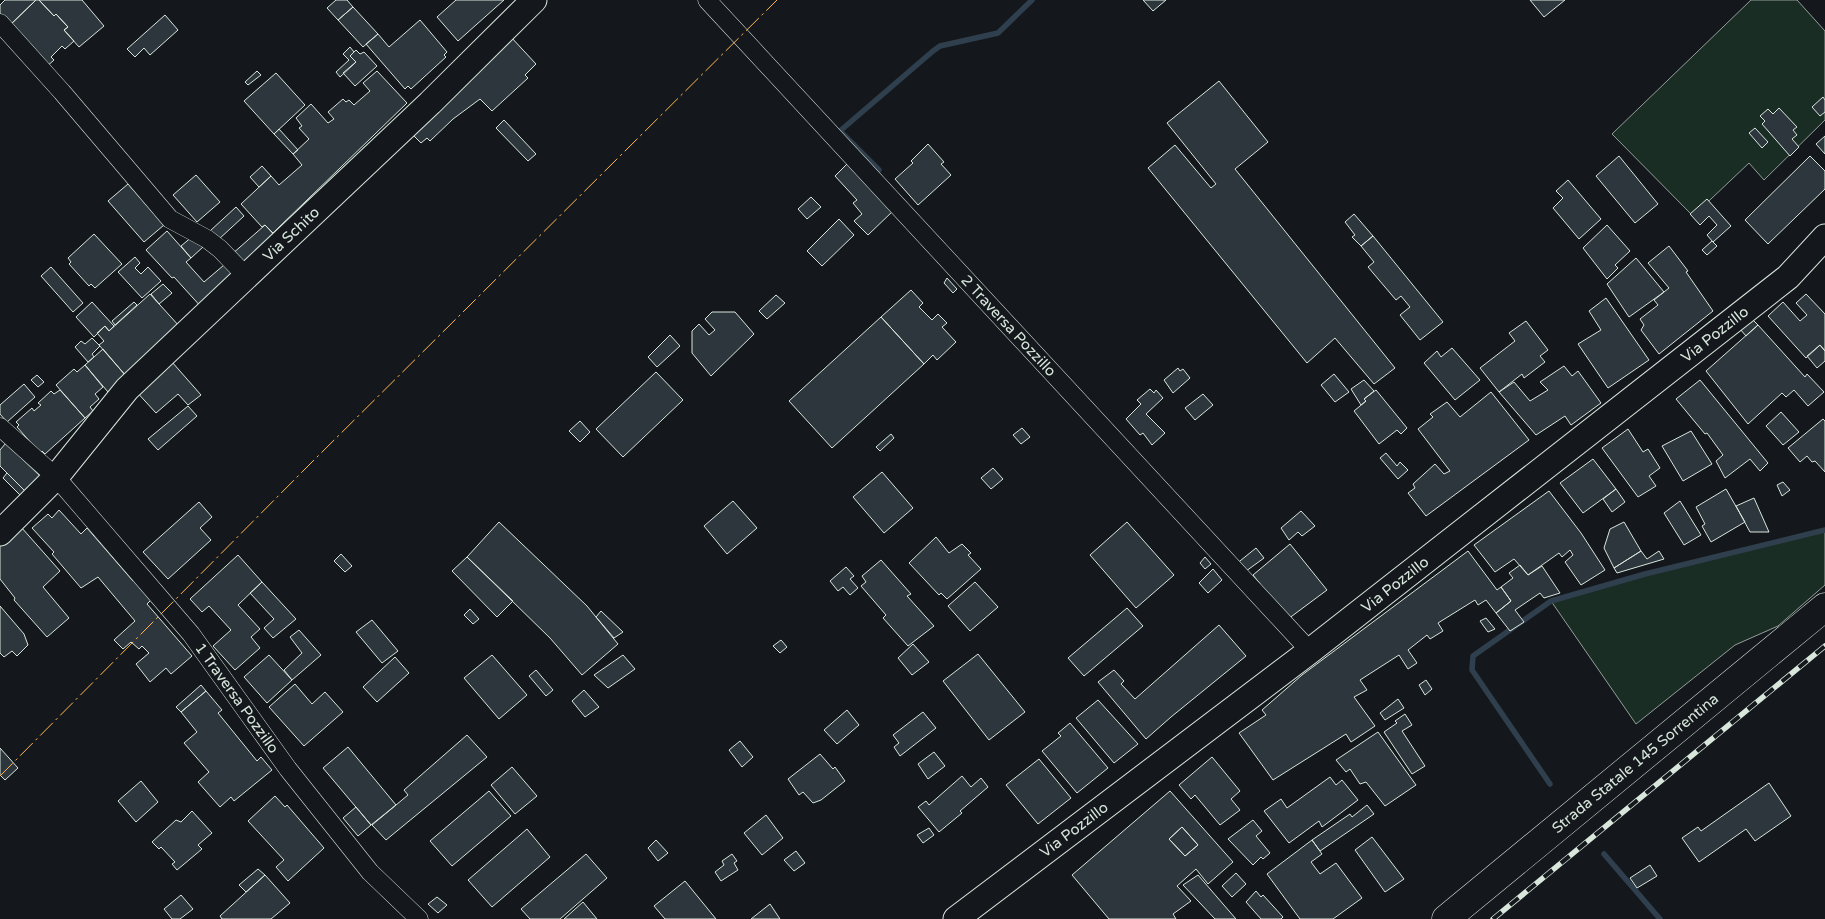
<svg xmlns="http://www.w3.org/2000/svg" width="1825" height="919" font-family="'Varela Round',sans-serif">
<rect width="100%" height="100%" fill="#14181c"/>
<path fill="#1a2d24" stroke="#939e99" d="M1751,0H1797L1825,31V120L1764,180L1749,163L1693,216L1612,134Z
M1825,530V585L1778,626L1735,645L1636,724L1551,601L1645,574Z"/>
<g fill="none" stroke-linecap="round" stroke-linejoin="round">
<path stroke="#2f3f4d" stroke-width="5.5" d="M879,170L840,131L933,51L940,46L998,33L1032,0
M1550,784L1472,670L1473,656L1551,601L1645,574L1825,530
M1604,854L1660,919"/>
</g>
<path fill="#2c363c" stroke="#d8e6dc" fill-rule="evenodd" d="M5,0H36L8,27L0,18V5Z
M36,0H39L54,16L56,14L68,27L64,30L74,41L65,49L62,46L51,57L54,60L45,68L8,27Z
M39,0H82L104,26L79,47L64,30L68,27L56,14L54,16Z
M336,0H347L353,7L338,20L327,8Z
M456,0H504L458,41L437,17Z
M1143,0H1166L1153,11Z
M1530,0H1565L1544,17Z
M353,7L378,34L363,47L338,20Z
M165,15L178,30L150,55L144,48L135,57L127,49Z
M420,20L447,52L444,55L446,57L411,89L408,86L405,89L366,44L378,34L389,47Z
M510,36L536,64L525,75L528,78L492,111L480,99L453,119L430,141L427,138L421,143L408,130Z
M350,47L354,52L350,56L356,62L340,77L336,72L349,60L343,54Z
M356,50L360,54L364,52L377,66L355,86L343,73L356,62L350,56Z
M257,71L261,75L248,85L245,82Z
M377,71L407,103L273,233L265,225L262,227L241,204L271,176L279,185L302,165L293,154L309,139L299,128L302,126L296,118L311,104L328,123L334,119L328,112L343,99L346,102L349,100L354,105L370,91L363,83Z
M276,73L305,105L274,134L244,101Z
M1219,81L1268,142L1235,169L1395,368L1374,384L1335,338L1307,363L1148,168L1175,145L1211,188L1216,184L1167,123Z
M1823,97L1825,100V112L1820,116L1812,107Z
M1779,108L1797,127L1793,130L1797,135L1792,139L1799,147L1790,156L1762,124L1765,121L1760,116L1768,109L1773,114Z
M504,120L536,154L528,161L496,128Z
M1755,128L1768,142L1762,148L1749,133Z
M279,129L298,150L293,154L274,134Z
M1825,136V154L1816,144Z
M928,144L944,162L941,164L951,175L918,205L895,179L913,163L911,161Z
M1619,156L1658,204L1635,223L1596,176Z
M1810,156L1825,171V189L1768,244L1745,220Z
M848,163L894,210L868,235L854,221L862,214L853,203L857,200L835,176Z
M262,166L271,176L259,187L250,177Z
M196,175L220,202L197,222L173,195Z
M1568,180L1601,219L1579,239L1553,208L1563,198L1556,191Z
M128,184L164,225L144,242L108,201Z
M811,197L821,207L807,219L798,209Z
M1707,199L1731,226L1713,242L1707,235L1717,225L1709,216L1700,225L1690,214Z
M236,207L244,216L218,240L210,231Z
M1354,214L1373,236L1361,246L1352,237L1355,235L1345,222Z
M839,219L854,235L822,266L807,251Z
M265,225L278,239L245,270L231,255Z
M1607,225L1630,251L1615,265L1618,268L1607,279L1583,248Z
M167,231L191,258L186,262L204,282L224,265L237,279L203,309L174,277L172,278L146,250Z
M94,234L122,264L95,288L91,284L89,286L69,264L71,262L68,258Z
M193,236L203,247L191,258L181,246Z
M1373,236L1443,322L1420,340L1400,315L1410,307L1401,296L1396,300L1368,267L1374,262L1361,246Z
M1712,241L1717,246L1707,255L1702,250Z
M1669,246L1688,271L1686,272L1713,311L1659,354L1641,330L1644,325L1640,319L1658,305L1654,300L1669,288L1648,263Z
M135,257L140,263L135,268L141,274L148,267L161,281L142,298L118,272Z
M1636,258L1664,292L1629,317L1607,284Z
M51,267L83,303L73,312L41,276Z
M947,278L957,289L953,293L944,283Z
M163,284L172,293L159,304L151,294Z
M911,290L923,303L919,307L932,320L938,314L947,323L942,327L956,342L937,360L933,355L924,364L881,317Z
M150,294L180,327L126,376L99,345L104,341L97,333L105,326L109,331Z
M1806,294L1825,314V351L1820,345L1806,358L1768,316L1783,302L1800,321L1807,315L1796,303Z
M776,295L785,303L767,319L759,311Z
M1606,298L1649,360L1608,388L1578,344L1601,330L1589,311Z
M92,302L114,326L109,331L105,326L94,337L76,317Z
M134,302L137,305L115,325L112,321Z
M712,312H735L754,334L711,376L692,353V331L699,324L709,335L715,330L705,319Z
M881,317L924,364L832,448L789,401Z
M1751,318L1758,325L1746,336L1740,329Z
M1526,321L1548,350L1540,356L1545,362L1524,378L1522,374L1499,392L1480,368L1515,341L1509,333Z
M1758,325L1805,377L1807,374L1824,392L1808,406L1794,390L1786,397L1782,393L1748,424L1706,371Z
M670,335L680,346L657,367L648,357Z
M92,338L100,346L92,354L94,357L88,362L75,347L81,341L85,344Z
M1820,345L1825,351V361L1817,368L1807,356Z
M1452,348L1480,380L1455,400L1424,363L1437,351L1441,357Z
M103,349L126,376L108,392L85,365Z
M172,362L201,395L188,405L178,394L156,413L134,389Z
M85,365L103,387L95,394L99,399L90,407L93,411L85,418L56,385L74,369L77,372Z
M1564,366L1572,376L1578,371L1601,403L1571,425L1565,416L1536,435L1499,392L1514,382L1530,401L1548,390L1540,382Z
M1178,368L1180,371L1183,369L1190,378L1173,393L1164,380Z
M656,372L683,400L623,457L596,429Z
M1334,374L1349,392L1335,402L1321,385Z
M37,375L44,382L38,387L31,380Z
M1364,380L1374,391L1364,399L1366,401L1361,405L1351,389Z
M1700,380L1768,463L1760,471L1750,459L1725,478L1716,461L1723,455L1707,433L1705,434L1676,399Z
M24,384L35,397L7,422L0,414V405Z
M1150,389L1154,393L1156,390L1163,398L1146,414L1165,433L1152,445L1143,433L1140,435L1126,419L1141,404L1137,400Z
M60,390L85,418L45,454L42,451L40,453L17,427L19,425L16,422L32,408L34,411L41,405L38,403L51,391L54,394Z
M1376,390L1407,428L1401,434L1397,430L1379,444L1354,411L1366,401L1364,399Z
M1491,392L1529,440L1426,516L1408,493L1415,488L1413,484L1435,464L1444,474L1450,471L1418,429L1433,417L1430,414L1447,402L1460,417Z
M1203,394L1213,405L1195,420L1185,408Z
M188,406L197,416L158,450L148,439Z
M1781,412L1799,432L1783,445L1766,426Z
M1823,419L1825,421V472L1815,461L1812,462L1807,456L1800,462L1788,448Z
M580,421L590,432L580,442L569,431Z
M1022,428L1030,437L1021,444L1013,435Z
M1628,429L1643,452L1648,449L1660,468L1649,476L1656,486L1638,497L1602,448Z
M1691,431L1712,464L1683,481L1662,446Z
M891,434L894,438L880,451L876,447Z
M6,443L42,478L27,493L0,466V450Z
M1386,453L1397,466L1400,462L1408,470L1398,479L1380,458Z
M1593,459L1616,489L1583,513L1560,483Z
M993,468L1003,479L991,489L981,478Z
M882,472L913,508L884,533L853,497Z
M7,473L27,493L16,504L14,501L20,495L3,478Z
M1783,482L1790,490L1782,496L1777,485Z
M1616,489L1625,502L1612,512L1603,499Z
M1726,489L1745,522L1711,542L1702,526L1705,524L1696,507Z
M1549,491L1581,533L1605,570L1581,585L1565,562L1573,555L1570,550L1562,557L1559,553L1528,575L1514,559L1495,572L1474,545Z
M1754,498L1769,532H1750L1736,506Z
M733,501L757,528L727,554L704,526Z
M1680,501L1701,535L1684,545L1664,513Z
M199,502L212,517L200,528L211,540L168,579L143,552Z
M59,510L81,534L87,528L133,581L136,578L153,598L147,604L192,656L171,674L166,668L150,682L136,664L149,653L142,646L139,649L131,642L123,649L114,640L135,621L98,577L81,588L52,554L54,552L32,528L48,514L52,518Z
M1301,511L1315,526L1302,536L1298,532L1289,540L1281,528Z
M499,522L587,606L618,644L582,675L550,638L467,557Z
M1127,522L1174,575L1136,608L1090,555Z
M1624,522L1641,551L1614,568L1604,548L1610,529Z
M21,527L60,571L43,587L69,618L47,637L14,600L15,598L0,579V545Z
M936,537L949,553L962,544L971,553L968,555L981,569L947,599L941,593L939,595L909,563Z
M1290,544L1327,590L1288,619L1253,575Z
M1256,548L1264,558L1242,574L1235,565Z
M1468,551L1497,590L1501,587L1511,601L1496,613L1486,600L1478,605L1475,600L1438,623L1443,631L1430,639L1427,635L1408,650L1417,663L1408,669L1399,655L1360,680L1367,690L1354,697L1375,726L1351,742L1346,734L1273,780L1239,733L1266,715L1262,710L1302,675Z
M1641,551L1647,559L1659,551L1664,559L1617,573L1614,568Z
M341,554L352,566L345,572L334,561Z
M238,555L262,582L238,605L260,629L251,637L260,648L235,670L213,646L231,630L209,606L202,612L190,599Z
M467,557L513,601L497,617L452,571Z
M1205,557L1211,564L1205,569L1200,563Z
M881,560L911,594L907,596L934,626L908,646L883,618L886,615L861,586L866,582L862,576Z
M1520,565L1528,575L1542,566L1560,593L1544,598L1540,593L1515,610L1524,622L1510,631L1496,613L1511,601L1501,587L1513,578L1509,573Z
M846,567L854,576L850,579L858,588L850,595L843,587L838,591L830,581Z
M1213,569L1222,580L1208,593L1199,583Z
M262,582L296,619L273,638L264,628L274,619L250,593Z
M975,582L998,607L970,631L948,606Z
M0,606L24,634L28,645L17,656L12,651L4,657L0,653Z
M1127,608L1143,626L1084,676L1068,658Z
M470,609L479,619L473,624L464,615Z
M601,611L623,632L614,638L596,617Z
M1486,618L1495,629L1488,632L1480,621Z
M372,620L398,651L382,663L356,632Z
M1219,625L1246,656L1171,717L1146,739L1098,682L1114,670L1124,681L1121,684L1135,699Z
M299,630L321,655L292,680L284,670L302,653L290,637Z
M781,640L787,647L780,653L773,646Z
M913,644L929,662L912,675L898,658Z
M978,654L1025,712L989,740L943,681Z
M269,655L292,680L267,703L244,677Z
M492,655L527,695L499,719L464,678Z
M623,655L635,669L608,688L594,675Z
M395,657L409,673L377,702L363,687Z
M536,670L553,690L546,696L529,676Z
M1426,680L1432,689L1425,695L1419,685Z
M295,684L312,704L325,692L343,712L304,746L269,707Z
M201,685L206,691L181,712L176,707Z
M584,690L599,707L585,717L572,701Z
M206,691L222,710L218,713L257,761L261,757L272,770L234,801L231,797L220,807L198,782L209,772L184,743L197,732L181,712Z
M1398,699L1404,708L1385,720L1380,713Z
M1098,700L1138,744L1114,763L1076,718Z
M847,710L859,725L837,744L824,730Z
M923,712L936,728L900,756L894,747L899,743L893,735Z
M1405,714L1412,725L1402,731L1425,766L1412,774L1384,732L1397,723L1395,721Z
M1070,723L1108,768L1077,793L1042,751L1061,736L1058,733Z
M1378,732L1416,785L1385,806L1366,782L1360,784L1350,769L1346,772L1336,760Z
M467,735L487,757L386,840L372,825L408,795L404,790Z
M740,741L753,757L742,767L729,750Z
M348,747L396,805L371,825L323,768Z
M0,748L18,768L5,780L0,775Z
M934,752L945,766L928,779L918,764Z
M820,754L833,769L835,767L845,781L821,800L813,803L803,792L799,795L788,779Z
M1212,757L1240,791L1231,799L1240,810L1220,825L1195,795L1191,799L1179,785Z
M1039,759L1071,798L1038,824L1006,785Z
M512,767L537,796L515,814L491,785Z
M962,776L971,787L981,778L988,787L960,811L962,813L939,832L918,807L926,801L929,805Z
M1330,777L1336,785L1342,780L1358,800L1322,827L1319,821L1289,843L1264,811L1281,799L1287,808Z
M141,781L158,802L136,822L118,801Z
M1769,783L1791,816L1755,841L1746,829L1699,862L1682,838L1698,827L1701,831Z
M489,791L511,816L452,866L430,841Z
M1170,791L1233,862L1208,884L1196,869L1177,886L1191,901L1173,914L1176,919H1109L1072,875ZM1182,827L1198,845L1185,856L1169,839Z
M275,796L285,807L287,805L324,848L288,881L276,867L284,860L248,821Z
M1367,805L1374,814L1320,851L1312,840L1350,814L1352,817Z
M356,807L371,825L358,836L343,818Z
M192,811L212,833L198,845L202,849L177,870L172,864L175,862L161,847L159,849L152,842L176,820L181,822Z
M766,815L783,838L762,855L744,833Z
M1253,820L1262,831L1256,836L1270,853L1263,859L1261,857L1253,865L1228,839Z
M1182,827L1198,845L1185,856L1169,839Z
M929,828L934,835L923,843L917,835Z
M527,829L550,857L492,907L468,880Z
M1372,837L1404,879L1385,892L1355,850Z
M656,840L668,853L658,861L648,848Z
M1312,840L1322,854L1311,862L1320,874L1336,863L1362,898L1333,919H1300L1267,874Z
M796,851L805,863L794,871L784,860Z
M586,854L607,878L560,919H530L521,909Z
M732,854L737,861L734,863L738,870L721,881L715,872L724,865L722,861Z
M1650,865L1657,876L1637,888L1630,878Z
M258,869L265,875L246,892L239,885Z
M1236,873L1246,884L1232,897L1222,886Z
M265,875L290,903L271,919H222L220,916Z
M1198,875L1236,919H1215L1183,885Z
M685,881L716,919H665L654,906Z
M1256,891L1261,897L1263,895L1283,917L1281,919H1261L1246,902Z
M181,895L193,909L180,919H172L164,909Z
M437,897L447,905L438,913L428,904Z
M583,902L597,919H564Z
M770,904L780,919H751Z"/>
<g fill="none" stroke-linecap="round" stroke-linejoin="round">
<defs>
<g id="street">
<path id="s1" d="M707,0L1310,651"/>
<path d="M0,23L62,92L170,219L207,239L220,249L246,276"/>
<path id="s2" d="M0,427L56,477L191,634L288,769L370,872L419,919"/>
</g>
<g id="secondary">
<path id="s3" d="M0,533L56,477L127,389L430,103L534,0"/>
<path id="s4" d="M956,919L1310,651L1788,277L1825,237"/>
</g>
<g id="highway">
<path id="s5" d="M1446,919L1825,607"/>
</g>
</defs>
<use href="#street" stroke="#d8e6dc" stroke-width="19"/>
<use href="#secondary" stroke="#d8e6dc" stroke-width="27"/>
<use href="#highway" stroke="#d8e6dc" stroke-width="29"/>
<use href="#street" stroke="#14181c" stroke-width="18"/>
<use href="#secondary" stroke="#14181c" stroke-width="25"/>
<use href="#highway" stroke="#14181c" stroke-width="28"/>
<defs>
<path id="rail" d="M1493,919L1825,646"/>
</defs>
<use href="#rail" stroke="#d8e6dc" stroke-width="5.5"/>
<use href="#rail" stroke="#14181c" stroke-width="4" stroke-dasharray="11" stroke-linecap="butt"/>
<path stroke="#ffb74d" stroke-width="1" stroke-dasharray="18 4 2.5 4" stroke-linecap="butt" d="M0,776L310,464L777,0"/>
</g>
<g text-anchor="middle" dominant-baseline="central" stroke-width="4" stroke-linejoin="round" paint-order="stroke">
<g font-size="15" fill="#d8e6dc" stroke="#14181c">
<text stroke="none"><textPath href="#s3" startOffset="418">Via Schito</textPath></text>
<text stroke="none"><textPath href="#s1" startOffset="444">2 Traversa Pozzillo</textPath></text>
<text stroke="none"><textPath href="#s4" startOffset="958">Via Pozzillo</textPath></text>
<text stroke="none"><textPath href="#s4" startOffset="552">Via Pozzillo</textPath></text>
<text stroke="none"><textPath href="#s2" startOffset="361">1 Traversa Pozzillo</textPath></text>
<text stroke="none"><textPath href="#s5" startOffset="245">Strada Statale 145 Sorrentina</textPath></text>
<text stroke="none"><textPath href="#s4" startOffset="148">Via Pozzillo</textPath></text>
</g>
</g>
</svg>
